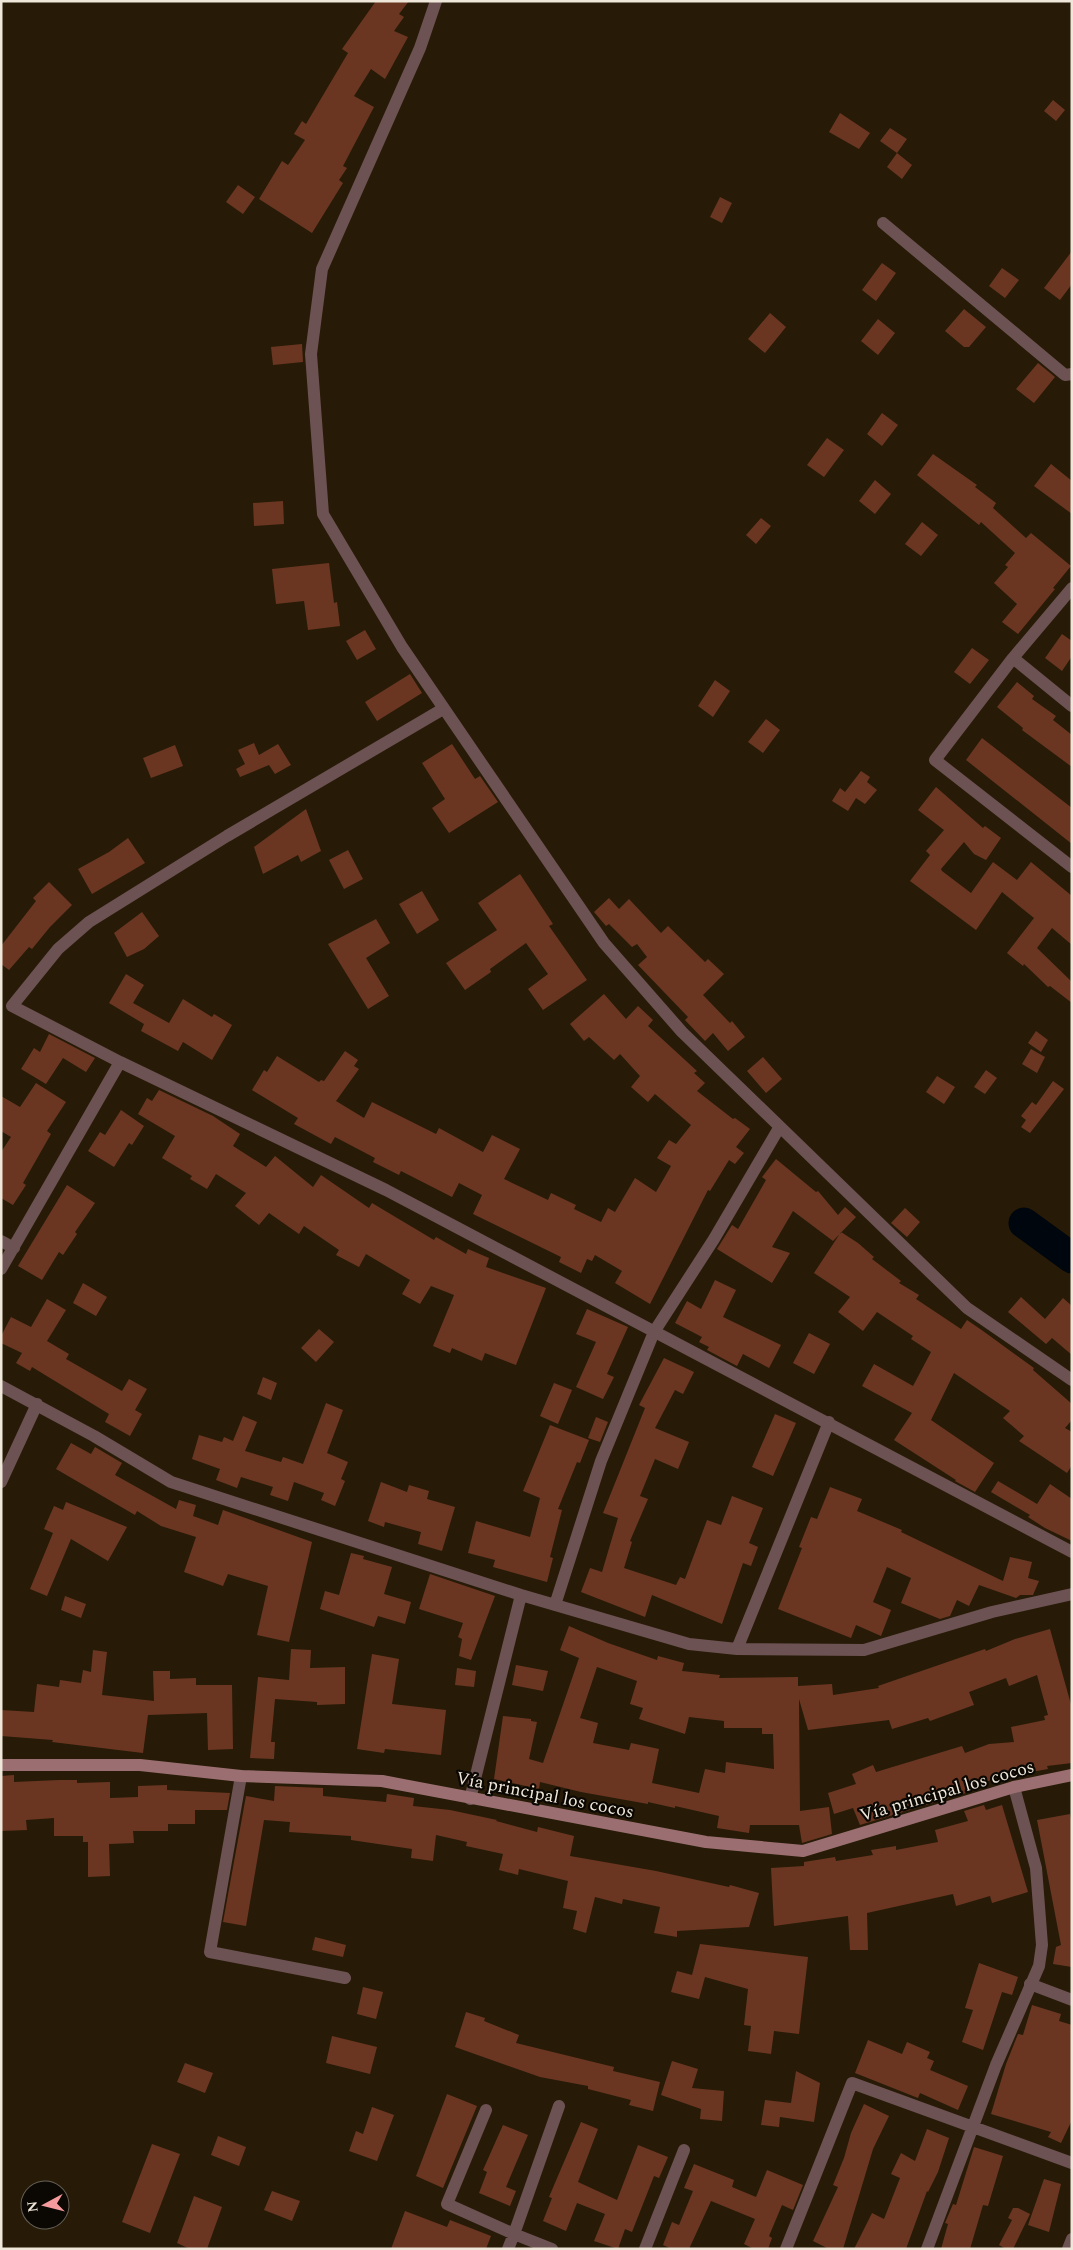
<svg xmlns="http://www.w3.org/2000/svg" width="1073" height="2250" font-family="Spectral,serif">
<rect width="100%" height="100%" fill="#271b07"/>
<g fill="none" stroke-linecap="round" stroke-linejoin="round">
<path stroke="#00060e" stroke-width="31" d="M1024,1223L1072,1258"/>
</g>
<path fill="#6a3622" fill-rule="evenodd" d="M376,1H409L399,14L404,17L394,31L408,37L385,79L371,69L354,96L374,107L343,166L347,168L339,180L343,183L312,233L259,199L282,161L288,165L305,140L294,134L302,121L306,124L348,53L342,49Z
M1053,100L1065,110L1056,121L1044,111Z
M840,113L870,133L859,149L829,132Z
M890,128L907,139L897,153L880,141Z
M897,153L912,165L902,179L887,167Z
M238,185L255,197L243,214L226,202Z
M720,197L732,203L722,223L710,217Z
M1072,251V284L1060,300L1044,288Z
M882,263L896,273L876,301L862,290Z
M1002,268L1019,280L1005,298L989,286Z
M964,309L986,327L969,347H964L945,331Z
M770,313L786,327L765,353L748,339Z
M878,319L895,333L878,355L861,341Z
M302,344L303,362L273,365L271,347Z
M1038,363L1055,377L1034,403L1016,389Z
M882,413L898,425L882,446L867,434Z
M827,438L844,450L824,477L807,465Z
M933,454L977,485L975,487L996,503L993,508L1026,538L1031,533L1071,566L1053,588L1055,589L1018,634L1002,622L1017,604L994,583L1008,567L1005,565L1015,553L981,522L979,525L917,475Z
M1051,464L1072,481V514L1034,486Z
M875,480L891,494L875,514L859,501Z
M283,501L284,524L254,526L253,503Z
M761,518L771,526L756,544L746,535Z
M922,522L938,535L921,556L905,544Z
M329,563L334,603L337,602L340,626L308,630L304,601L276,604L272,569Z
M365,630L376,649L357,660L346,641Z
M1062,634L1072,641V656L1062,671L1045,658Z
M972,648L989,660L970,684L954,672Z
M410,674L422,693L377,721L365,702Z
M715,680L730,691L713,717L698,706Z
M1017,682L1034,696L1032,699L1056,716L1053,720L1072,735V767L1022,730L1023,728L997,707Z
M766,719L780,730L763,753L748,742Z
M982,738L1072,808V844L966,760Z
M254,743L259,755L278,744L291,765L275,774L269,765L240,777L236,769L245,764L238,750Z
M452,744L475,779L480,776L498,802L449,833L432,808L445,799L422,763Z
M175,745L183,766L151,778L143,758Z
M861,771L870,777L867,782L877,790L865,804L856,798L848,811L832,801L840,788L845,792Z
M936,787L983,828L985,826L1001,838L986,860L974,854L964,842L941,869L942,871L971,893L993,862L1017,880L1031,862L1072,896V945L1052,928L1037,948L1072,982V1003L1050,986L1048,987L1024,964L1023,966L1007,953L1034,918L1002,892L976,930L910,881L930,855L926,851L944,830L918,810Z
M306,809L321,851L301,862L298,855L263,874L254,847Z
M128,838L145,863L92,894L78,869L109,852Z
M348,850L363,879L344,889L329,860Z
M520,874L553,924L549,926L587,980L543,1010L528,989L548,974L526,943L490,969L491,972L465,990L446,963L497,930L478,903Z
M49,882L72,905L50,927L32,949L29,947L9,970L1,964V946L36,901L33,898Z
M422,891L439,920L417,934L399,904Z
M609,898L619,909L629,899L661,933L668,926L705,962L708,959L724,974L703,995L730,1023L732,1021L745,1037L728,1051L713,1033L705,1041L685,1020L688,1017L638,965L647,957L637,944L632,947L609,924L606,926L594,912Z
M142,912L159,936L144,949L127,957L114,933Z
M376,919L390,943L366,958L389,996L368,1009L328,944Z
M126,974L144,985L133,1003L169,1023L183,999L212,1017L214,1014L232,1025L212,1060L183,1042L178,1051L141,1031L144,1024L109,1003Z
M604,994L626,1019L638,1006L653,1020L648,1026L697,1071L694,1073L705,1083L697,1091L733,1119L735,1118L750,1129L736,1147L744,1153L735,1164L729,1160L710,1191L708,1190L650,1304L615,1283L622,1271L595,1255L592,1261L587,1259L581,1273L559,1262L561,1257L473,1214L482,1195L459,1183L452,1197L401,1171L399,1175L373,1162L375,1158L335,1137L331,1144L294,1124L298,1118L252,1090L264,1070L267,1072L277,1056L319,1082L321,1080L324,1081L345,1051L358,1060L354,1066L359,1069L336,1101L364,1118L372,1102L436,1134L439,1128L483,1152L492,1135L520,1149L504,1179L548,1200L551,1193L576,1205L574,1209L601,1222L608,1208L615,1212L635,1178L656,1192L671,1166L657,1158L669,1140L676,1144L691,1125L655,1094L648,1102L631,1087L640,1076L620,1054L614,1060L589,1037L584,1041L570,1024Z
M1036,1031L1048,1040L1041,1052L1028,1043Z
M49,1034L95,1058L86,1072L63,1058L46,1084L21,1069L34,1048L40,1052Z
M1031,1049L1045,1057L1037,1073L1022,1064Z
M763,1057L782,1079L766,1093L747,1071Z
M986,1070L997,1078L985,1094L974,1087Z
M937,1076L955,1087L944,1104L926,1092Z
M1053,1081L1064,1089L1030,1133L1021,1127L1026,1120L1021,1116L1032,1102L1036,1105Z
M36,1083L66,1102L47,1131L51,1134L23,1183L26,1185L13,1205L1,1198V1152L11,1137L1,1131V1096L20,1107Z
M159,1090L213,1116L240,1134L233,1146L266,1167L275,1156L313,1187L321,1175L369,1208L372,1203L434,1240L436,1237L466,1254L468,1249L489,1258L486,1267L546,1288L516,1365L485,1353L482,1361L452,1348L450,1353L433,1346L454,1295L431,1286L420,1304L402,1294L410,1280L366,1254L359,1267L336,1255L339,1250L304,1226L299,1234L269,1213L259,1225L235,1206L246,1193L216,1174L207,1189L190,1179L192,1176L162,1158L175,1136L138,1114L147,1098L152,1101Z
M121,1110L144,1126L132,1145L129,1143L114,1167L88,1151L100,1132L105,1135Z
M776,1159L816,1192L818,1191L838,1215L845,1207L856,1217L833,1241L793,1211L772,1247L790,1253L772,1283L717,1249L732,1225L738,1229L766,1180L762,1177Z
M67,1185L95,1203L75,1232L77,1234L63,1255L59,1252L42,1280L18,1266Z
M905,1208L920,1222L907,1237L891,1223Z
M841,1232L858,1243L874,1257L872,1259L901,1281L899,1283L919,1295L916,1299L961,1329L967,1320L983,1331L1034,1368L1033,1370L1072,1404V1420L1065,1428L1072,1432V1465L1067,1473L1019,1441L1024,1436L1003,1418L1010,1411L954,1373L931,1420L994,1463L975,1492L955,1481L956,1480L894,1440L912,1413L862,1386L874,1364L913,1386L931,1352L911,1339L913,1336L877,1312L863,1331L838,1312L850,1297L814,1273Z
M715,1280L736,1290L723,1317L781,1345L769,1368L743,1354L737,1366L707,1350L709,1347L699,1342L702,1337L675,1323L687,1301L701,1309Z
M83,1283L107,1297L96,1316L73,1303Z
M1021,1297L1045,1319L1063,1298L1072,1306V1355L1052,1338L1046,1344L1008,1312Z
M47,1299L66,1310L47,1341L69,1354L66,1359L122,1391L129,1379L147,1389L135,1410L142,1414L130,1436L105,1422L109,1414L32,1367L30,1371L16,1363L22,1353L1,1343V1336L11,1317L31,1327Z
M587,1309L628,1327L607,1374L614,1377L603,1399L576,1387L596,1342L576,1334Z
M319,1329L334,1342L316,1362L301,1348Z
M809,1333L830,1344L814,1374L793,1363Z
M664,1358L694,1372L683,1394L675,1390L655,1428L689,1442L678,1469L655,1459L640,1496L648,1499L630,1541L632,1542L624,1568L676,1585L680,1577L685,1579L707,1520L721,1525L732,1496L763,1508L749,1543L758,1547L751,1566L743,1563L722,1624L652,1595L645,1617L581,1592L590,1568L602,1572L618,1518L603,1513L645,1408L639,1405Z
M263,1377L277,1383L271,1400L257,1394Z
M554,1383L572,1390L558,1424L540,1416Z
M326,1403L343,1410L327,1453L348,1462L341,1479L345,1481L335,1506L321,1500L324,1493L294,1482L288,1501L270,1495L273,1487L241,1477L237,1488L216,1480L220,1469L192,1459L199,1435L222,1442L224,1437L233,1441L243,1416L257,1422L245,1451L281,1462L283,1457L303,1464Z
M775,1414L796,1423L773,1476L752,1467Z
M596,1417L608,1422L600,1442L588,1438Z
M550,1425L589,1440L580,1463L577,1462L558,1509L562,1510L550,1557L553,1558L547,1582L493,1567L495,1560L468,1553L476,1521L530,1537L540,1498L523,1491Z
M71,1443L91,1454L95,1447L122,1463L115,1475L176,1509L179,1500L196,1505L193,1516L218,1525L223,1510L312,1542L289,1642L257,1635L268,1586L228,1574L223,1586L184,1572L196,1537L161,1526L137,1511L135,1515L56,1469Z
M998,1481L1037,1504L1050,1484L1072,1499V1541L1045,1528L1028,1517L1030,1515L991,1492Z
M381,1482L407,1492L409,1485L429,1491L427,1499L455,1507L442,1551L418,1544L421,1532L385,1522L384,1527L368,1521Z
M830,1487L862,1499L857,1511L902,1530L901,1532L1003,1581L1010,1557L1032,1562L1028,1578L1039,1581L1033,1595H1020L1016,1598L979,1585L969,1606L957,1600L950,1616L940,1619L901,1603L911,1578L887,1567L873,1602L891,1610L881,1636L856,1625L851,1638L778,1609L802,1548L799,1547L811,1517L817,1519Z
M66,1502L127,1527L108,1561L71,1539L47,1596L30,1589L53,1533L44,1529L54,1506L63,1510Z
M351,1553L364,1556L363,1559L392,1567L384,1594L411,1602L405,1624L378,1616L374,1627L320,1609L325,1591L339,1595Z
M430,1574L495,1596L471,1660L459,1656L462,1639L458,1637L463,1623L419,1609Z
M65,1596L86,1604L81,1618L61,1610Z
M569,1626L608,1643L657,1660L658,1656L684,1663L682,1671L720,1675L719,1678L798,1677V1686L832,1684L833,1695L879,1688L878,1686L985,1649L986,1651L1015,1639L1050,1629L1072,1708V1763L1047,1766L1048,1769L1020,1774V1772L994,1779L977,1785L979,1789L860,1825L853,1808L834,1814L828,1793L856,1784L852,1774L873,1765L876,1772L962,1746L965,1753L989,1744L1014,1742L1011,1727L1045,1720L1044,1716L1048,1715L1037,1675L1009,1686L1006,1678L969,1692L974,1705L930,1721L928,1718L892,1729L889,1720L808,1730L799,1699L800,1811L829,1807L832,1834L802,1843L799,1825H750L749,1833L717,1828L719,1816L675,1806V1808L648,1802V1804L581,1792L540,1782L539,1789L494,1779L503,1716L531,1719V1721L537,1722L529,1759L543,1763L579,1658L560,1650ZM597,1667L637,1681L630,1704L643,1708L639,1719L685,1734L689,1717L724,1721V1728H762V1734H773L774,1769L726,1762L725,1773L705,1769L699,1793L652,1783L659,1749L631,1743L629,1750L593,1743L598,1723L580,1718Z
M291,1649L311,1650L310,1668L345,1667V1704L317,1705V1702L275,1699L271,1742H275L274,1759L250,1758L258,1677L289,1680Z
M93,1650L107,1652L102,1695L154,1701L153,1671H170V1679L196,1678V1685H232L233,1749L208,1750L207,1713L148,1715L143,1753L52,1742L53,1740L1,1736V1710L34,1712L37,1684L59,1687L60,1680L81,1683L83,1670L91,1672Z
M372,1654L399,1659L392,1704L446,1710L441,1755L385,1749L384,1753L357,1749Z
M516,1665L548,1671L543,1691L512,1685Z
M457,1668L476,1671L474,1687L455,1685Z
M14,1775V1782L59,1780H77V1783L110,1782V1798L138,1797V1786L167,1785V1790L230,1793L227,1810H195V1824H168V1831H133L134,1843L109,1844L110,1876L88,1877V1842H83V1836H54V1818L26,1820L27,1830L1,1831V1776Z
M275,1786L323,1788V1796L386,1802L387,1794L414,1798L413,1806L450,1810L497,1820L496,1821L537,1832L538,1827L574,1836L570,1856L656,1871L729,1887L730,1885L759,1893L749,1927L677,1931V1937L654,1933L660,1907L623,1899L622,1904L595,1897L586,1933L573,1929L577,1911L563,1908L568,1881L519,1869L518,1875L499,1870L503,1854L466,1846L467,1842L436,1835L433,1861L411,1858L412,1849L351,1840V1836L289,1832L290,1822L264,1820L246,1926L223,1922L246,1796L274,1801Z
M984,1805L986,1810L1002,1805L1028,1892L992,1903L990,1896L956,1906L953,1894L867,1913L868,1950H850L848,1916L774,1926L771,1868L804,1866V1862L835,1857L836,1861L873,1855L871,1850L896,1846V1850L938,1842L935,1830L968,1821L964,1811Z
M1070,1814L1072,1824V1967L1053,1964L1056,1947L1061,1945L1037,1820Z
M315,1937L346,1945L343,1957L312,1950Z
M700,1944L808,1957L799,2034L774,2031L771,2054L748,2051L751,2026L744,2025L748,1989L705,1977L699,1999L671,1992L677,1971L692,1975Z
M979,1963L1018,1977L1012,1995L1002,1992L983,2050L962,2042L973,2010L965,2008Z
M363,1987L383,1992L376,2019L357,2014Z
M1032,2005L1061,2014L1059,2021L1072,2025V2120L1061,2143L1048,2137L1051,2132L991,2114L1006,2064L1018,2034L1023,2035Z
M466,2012L485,2018L484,2021L519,2035L516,2043L614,2067L613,2071L660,2082L653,2111L629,2105L631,2100L588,2089V2086L540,2077L455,2047Z
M332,2036L377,2047L370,2074L326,2063Z
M868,2040L902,2054L907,2042L930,2052L927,2058L934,2061L930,2070L968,2086L958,2110L920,2093L918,2098L855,2073Z
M672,2061L698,2069L692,2088L724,2091L722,2121L700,2119L701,2109L661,2095Z
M185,2063L213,2073L205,2093L177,2082Z
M796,2071L820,2083L814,2122L780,2117L779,2127L761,2125L765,2100L791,2103Z
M447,2094L477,2106L443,2188L416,2176Z
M864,2104L889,2116L873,2149L843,2249H829L813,2241L838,2187L833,2185L844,2158L851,2133Z
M372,2107L394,2115L377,2161L349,2151L356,2131L363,2134Z
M581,2122L598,2129L578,2182L617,2200L638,2145L668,2157L659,2178L654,2176L632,2232L625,2229L618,2249L594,2241L605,2214L577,2203L566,2231L543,2221L552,2198L549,2197Z
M503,2125L528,2135L506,2187L516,2191L510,2206L479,2193L487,2172L483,2170Z
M927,2129L949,2138L938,2172L928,2192L927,2191L906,2249H854L872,2213L884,2219L900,2178L891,2174L901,2153L915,2161Z
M218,2136L246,2147L239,2166L211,2155Z
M152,2144L180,2154L150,2233L122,2222Z
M974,2147L1003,2156L988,2206L983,2205L970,2249H941L948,2224L945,2223L953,2204L956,2205Z
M694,2164L734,2180L732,2187L756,2197L767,2170L803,2185L793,2210L782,2205L769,2236L772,2238L768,2249H754L744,2244L755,2219L711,2201L689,2249H672L663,2245L672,2222L679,2225L693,2191L684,2188Z
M1044,2179L1061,2184L1049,2232L1028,2225Z
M272,2191L300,2201L292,2221L264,2210Z
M194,2196L222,2207L207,2249H190L177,2243Z
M1013,2208H1018L1030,2214L1013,2249H1006L999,2245L1012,2220L1008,2218Z
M405,2211L447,2227L450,2220L491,2236L486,2249H391Z"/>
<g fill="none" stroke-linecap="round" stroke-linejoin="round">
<path stroke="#6d5253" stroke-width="12" d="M436,1L420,48L322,269L311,354L323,514L402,647L604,943L682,1032L967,1308L1072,1380
M883,223L1065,375L1072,374
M1072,588L1013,658L935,760L1072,867
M1013,658L1072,706
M443,709L227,836L89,922L58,949L12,1006L120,1062L386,1190L1072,1552
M1,1241L14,1248
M1,1269L120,1062
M1,1386L94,1436L171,1482L521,1595L689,1644L737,1649L864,1650L992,1612L1072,1594
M1,1482L37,1404
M555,1605L601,1461L654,1332L714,1239L779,1128
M737,1649L829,1422
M241,1776L210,1952L345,1978
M470,1799L521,1595
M1030,1984L1072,2000
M486,2110L447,2204L514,2234L559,2106
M508,2249L514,2234L552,2249
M645,2249L684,2150
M786,2249L852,2083L1072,2163
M927,2249L996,2065L1039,1966L1042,1945L1036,1868L1014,1787
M1068,2249L1072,2239"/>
<path stroke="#9b6f71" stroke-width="12" d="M1,1765H140L241,1776L382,1781L706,1842L803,1851L1014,1787L1072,1775"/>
</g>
<g text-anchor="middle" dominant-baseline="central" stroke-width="4.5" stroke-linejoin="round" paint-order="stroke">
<g font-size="18" fill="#efe7da" stroke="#0b0702">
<text transform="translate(947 1791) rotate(-16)">Vía principal los cocos</text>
<text transform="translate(545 1795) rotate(11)">Vía principal los cocos</text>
</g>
</g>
<rect width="1073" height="2250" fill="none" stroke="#efe7da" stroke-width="5"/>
<g transform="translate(45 2205) rotate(263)"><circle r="24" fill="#0b0702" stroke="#666158"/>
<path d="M0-4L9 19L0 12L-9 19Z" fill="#f59b9d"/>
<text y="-8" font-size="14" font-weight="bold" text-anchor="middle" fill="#efe7da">N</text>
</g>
</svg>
